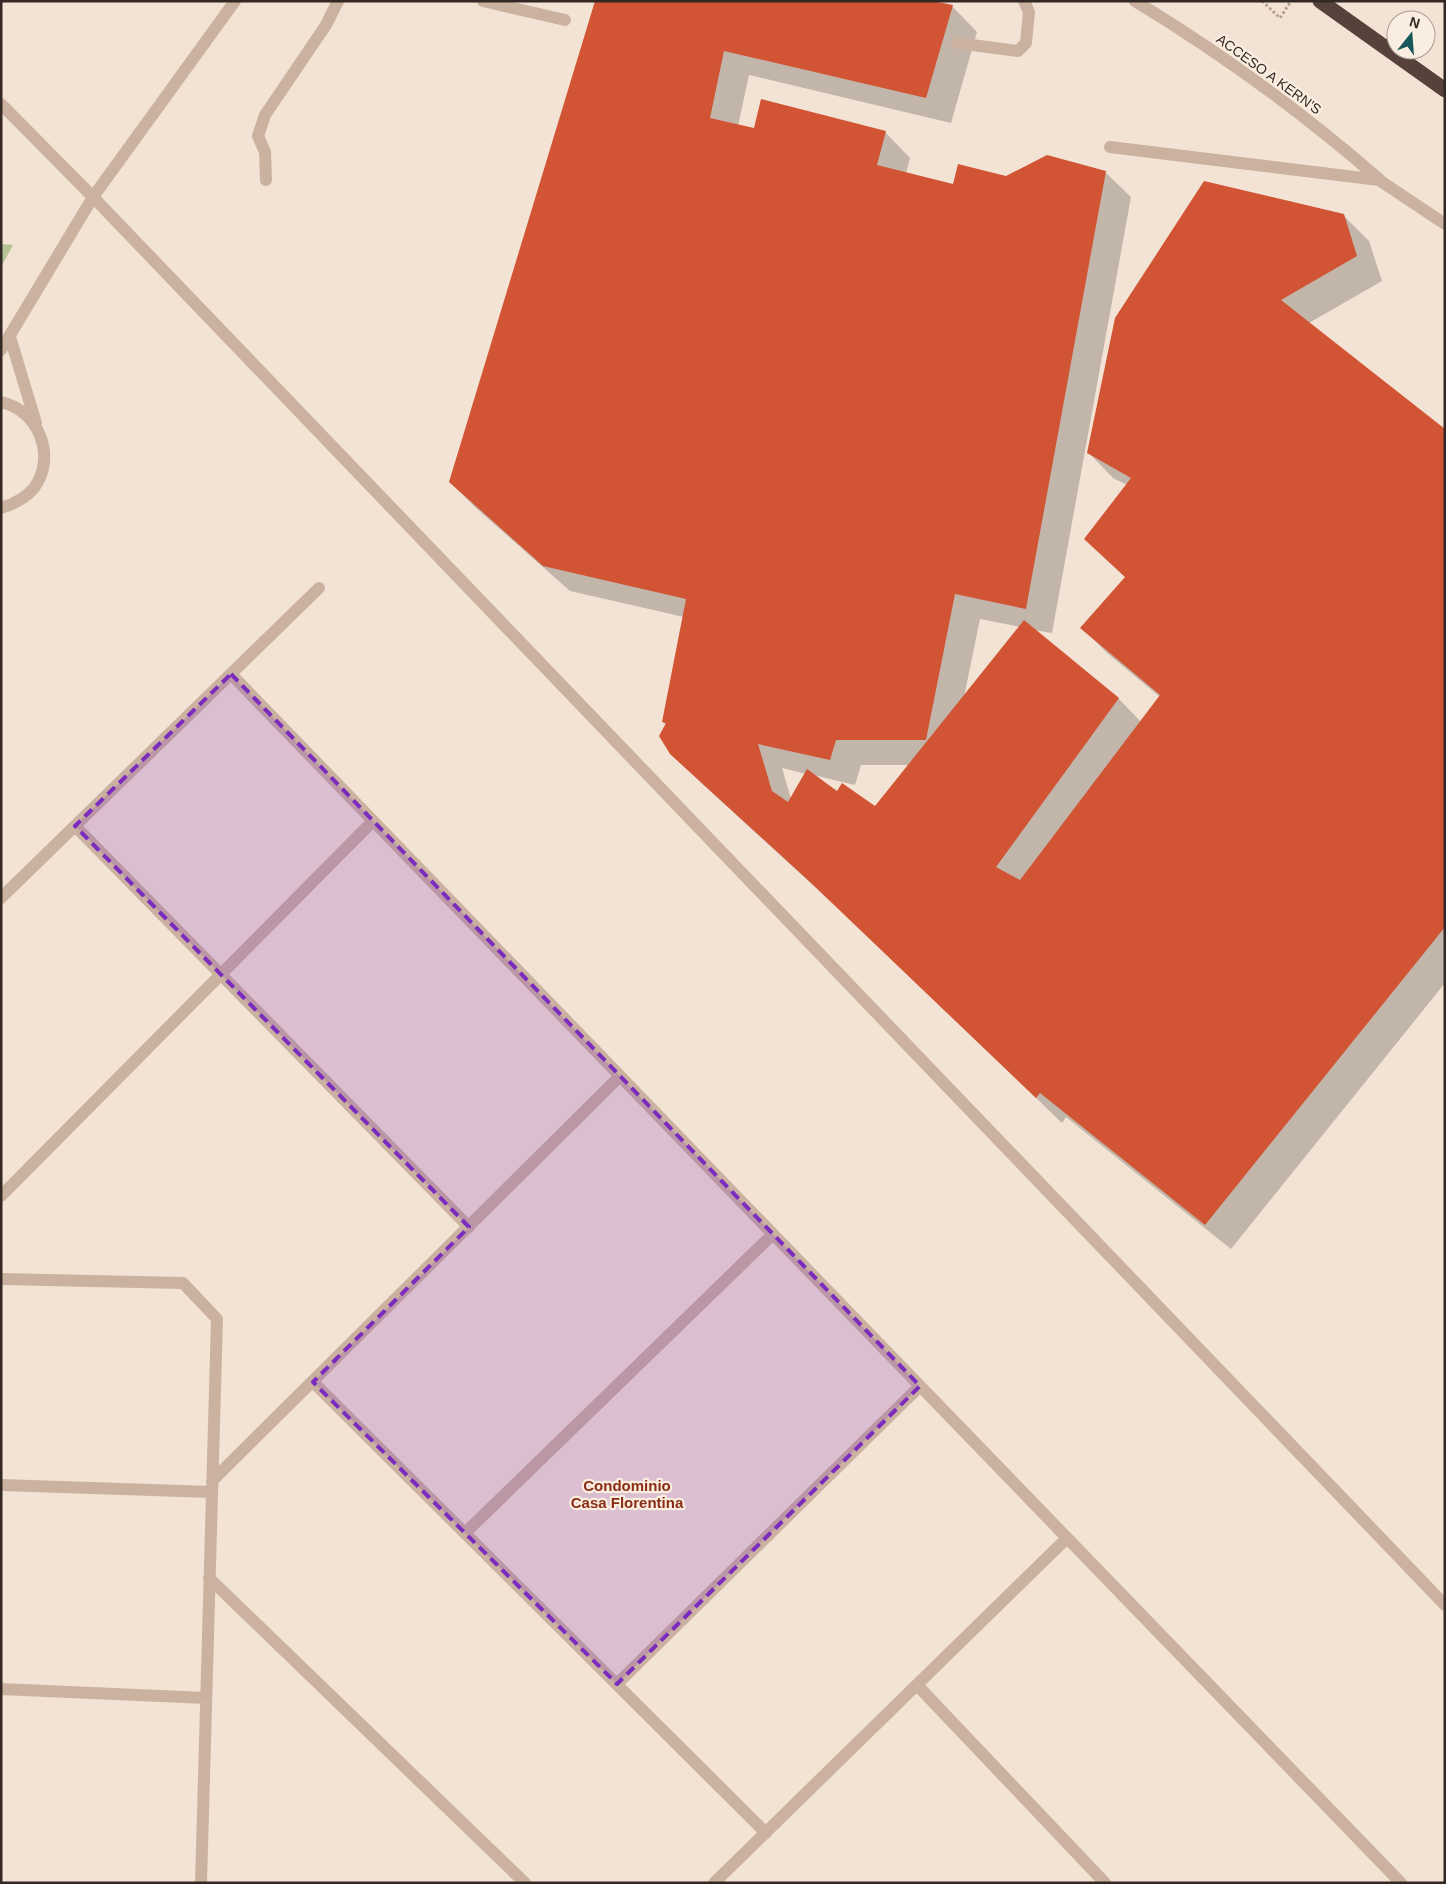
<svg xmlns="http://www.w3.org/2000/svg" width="1446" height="1884" font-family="Helvetica,sans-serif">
<rect width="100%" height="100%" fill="#f3e3d4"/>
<path fill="#b4c294" d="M1,244L13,245L1,267Z"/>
<path fill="#0003" fill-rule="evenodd" d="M597,1L952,6L977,32L951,123L749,75L738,126L755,130L885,132L910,158L906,173L954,186L1006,178L1105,172L1131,197L1052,633L1034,630L1119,699L1141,722L1160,697L1107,653L1082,628L1126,578L1086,539L1127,485L1113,478L1088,452L1343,215L1369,241L1382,281L1309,323L1445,431V983L1231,1249L1066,1117L1062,1123L837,907L697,779L671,753L666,725L663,722L684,617L570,591L476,508L450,482ZM980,619L1020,627L964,697ZM861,765H910L875,808L837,793L813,775L855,785ZM782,768L806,774L791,799Z"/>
<path fill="#d15434" d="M595,1H933L953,5L926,98L724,51L710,118L754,128L761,99L886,131L877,165L953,184L958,164L1006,176L1047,155L1106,171L1026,609L955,594L926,740H836L830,760L758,744L772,791L788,802L807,769L837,791L842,783L875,806L1024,620L1119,698L996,867L1020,880L1160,695L1080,628L1125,577L1084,539L1131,478L1087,453L1115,318L1204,181L1344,214L1357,256L1281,300L1445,429V927L1205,1225L1040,1093L1036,1098L810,882L670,754L659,736L666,723L662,722L686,599L543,566L449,482Z"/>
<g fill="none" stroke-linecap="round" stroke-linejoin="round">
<path stroke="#b79c8a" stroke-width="3" stroke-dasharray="2.5 2.5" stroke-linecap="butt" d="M1262,1L1280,18L1291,1"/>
<path stroke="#cbb2a0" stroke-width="12" d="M483,1L565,20
M1135,1C1221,53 1303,113 1379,179
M957,43L1018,51L1026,43L1029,12L1024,1
M1,104L93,197L1445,1605
M1110,147L1379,180L1445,224
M266,180L265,152L258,136L265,115L326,25L338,1
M10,337L36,423
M1,350L93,197L235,1
M1,402C39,410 57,457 34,488C25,499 14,504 1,508
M231,674L1401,1883
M75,826L469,1227
M1,898L319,588
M1,1196L373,821
M1,1279L183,1283L217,1319L201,1883
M313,1382L766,1833
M212,1481L620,1076
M1,1485L212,1492
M465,1533L773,1234
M209,1578L525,1883
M617,1684L920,1386
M917,1685L1105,1883
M1,1689L206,1698
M714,1883L1067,1538"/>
<path stroke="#56423a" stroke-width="15" d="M1320,1L1445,90"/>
</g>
<path fill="#7b2cbf" fill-opacity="0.2" stroke="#7b2cbf" stroke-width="4" stroke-dasharray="10 6" stroke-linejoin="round" d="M231,674L920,1386L617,1684L313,1382L469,1227L75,826Z"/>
<g text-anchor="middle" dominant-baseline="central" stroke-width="4.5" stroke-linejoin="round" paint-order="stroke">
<g font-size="14" fill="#342824" stroke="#faeee1">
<text transform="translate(1269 74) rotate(36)">ACCESO A KERN'S</text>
</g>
<g font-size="15" font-weight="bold" fill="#8a2d16" stroke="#faeee1">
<text x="627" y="1485">Condominio<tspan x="627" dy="17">Casa Florentina</tspan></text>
</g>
</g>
<rect width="1446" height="1884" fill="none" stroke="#342824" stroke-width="5"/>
<g transform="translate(1411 35) rotate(17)"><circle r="24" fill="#faeee1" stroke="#ab9f95"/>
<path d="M0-4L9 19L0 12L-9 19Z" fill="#165759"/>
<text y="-8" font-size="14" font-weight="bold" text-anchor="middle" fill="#342824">N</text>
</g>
</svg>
